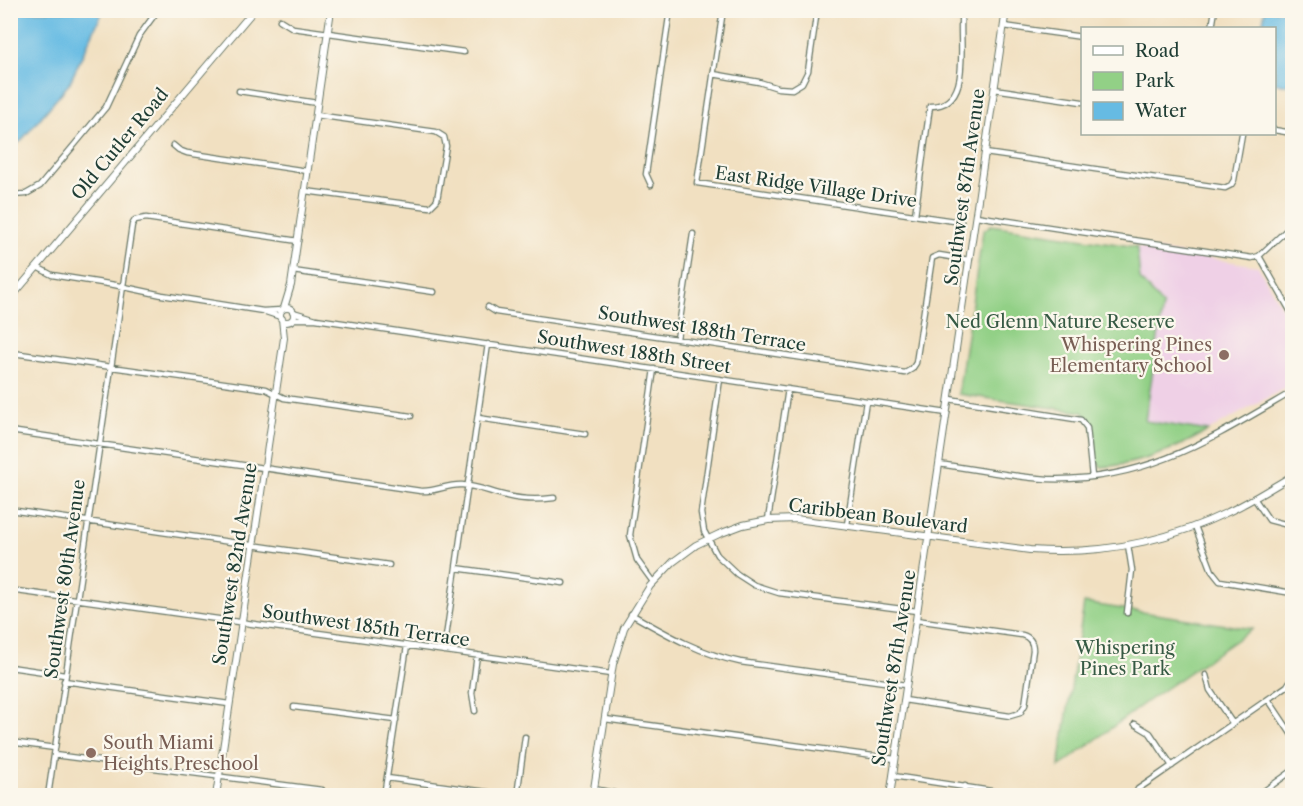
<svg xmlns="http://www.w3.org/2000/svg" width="1303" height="806" font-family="'Libre Caslon Text',serif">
<rect width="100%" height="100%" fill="#fbf7ec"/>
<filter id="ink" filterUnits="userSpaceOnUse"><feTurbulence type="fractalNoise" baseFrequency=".0167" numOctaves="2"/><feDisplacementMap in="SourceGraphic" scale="12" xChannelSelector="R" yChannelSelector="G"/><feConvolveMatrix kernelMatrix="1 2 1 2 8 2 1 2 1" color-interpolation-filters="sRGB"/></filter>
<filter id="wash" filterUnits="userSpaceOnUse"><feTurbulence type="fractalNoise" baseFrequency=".008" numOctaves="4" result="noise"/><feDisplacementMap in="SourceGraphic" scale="24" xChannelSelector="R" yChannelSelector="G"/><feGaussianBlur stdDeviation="1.35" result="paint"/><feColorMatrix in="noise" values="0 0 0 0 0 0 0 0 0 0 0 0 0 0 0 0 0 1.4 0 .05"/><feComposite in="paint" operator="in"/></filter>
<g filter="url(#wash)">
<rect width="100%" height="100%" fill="#f1e0c1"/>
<path fill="#efd0e6" d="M1137,247L1258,266L1292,326V384L1208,431L1145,421L1163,306L1140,279Z"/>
<path fill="#92d086" stroke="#58865d" stroke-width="1.5" d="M991,225L1137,247L1140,279L1163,306L1145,421L1208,431C1176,449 1138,465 1101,467C1087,453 1103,427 1082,412L958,394L983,231Z
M1084,603L1252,629L1146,702L1059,767Z"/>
<path fill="#66bbe3" stroke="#427c8c" stroke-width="1.5" d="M1265,10L1292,11V86L1275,83L1274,28H1262Z
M10,11H103L69,84L21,141L11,148Z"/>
</g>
<g filter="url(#ink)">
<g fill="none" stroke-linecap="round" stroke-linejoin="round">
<defs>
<path id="street" d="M723,10L697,183L961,222
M280,20L293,28L464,52
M1004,26L1082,37
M1212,28L1215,10
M713,74L759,82L778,88L792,89L802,83L808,71L817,10
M994,89L1082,102
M239,91L317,103
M1274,130L1292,133
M173,145L179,150L187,153L307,171
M985,153L1225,188L1231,185L1234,180L1242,134
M651,185L646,174L670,10
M305,191L430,207L437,200L446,146L444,137L436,132L316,115
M10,195L26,194L40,186L106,107L139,36L158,10
M915,215L930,106C975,107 957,38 962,10
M976,216L1252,258L1259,256
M1259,256L1292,314
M1259,256L1292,225
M37,267L52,275L115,285L162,295L263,311L281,317
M293,271L434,292
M488,307L496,312L905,373L912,369L916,363L932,258L939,255L969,260
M263,311L282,310
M293,312L316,319L947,413
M293,319H316
M677,339L693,234
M13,353L266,389L284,398L411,416
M720,379L701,513L704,531L717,555L737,574L754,585L779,593L917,611
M949,399L1081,420L1087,428L1092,477
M478,418L585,434
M10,431L421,491C436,492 447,484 462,485C478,486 492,493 507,496C523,500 538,500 554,498
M939,464C975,469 1011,477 1048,479C1146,482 1211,439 1292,392
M1254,498L1269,520L1292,526
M10,510L389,565
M768,520L788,389
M847,525L866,401
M1195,526L1212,571L1220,581L1292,593
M456,568L563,583
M653,582L637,560L630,535L654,369
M10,590L611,674
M1127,613L1132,570L1128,545
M631,614C666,634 700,654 740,662L906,685
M444,651L488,344
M10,667L65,675
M1206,675L1210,690L1233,724
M64,681L229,704
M1268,699L1292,735
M904,700L1010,716L1020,713L1025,705L1033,650C1033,642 1030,637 1022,635L916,620
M294,707L396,720
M475,711L472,693L477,655
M605,719L895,759
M1135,724L1150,733L1172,766
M10,742L55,748
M54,755L322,790
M893,776L1024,796
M387,778L515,796
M594,789L628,796
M48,796L132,225L135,220L146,218L298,241
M384,796L407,646
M517,796L525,737
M963,796L965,786
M1135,796L1138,789L1147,783L1287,686L1292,678
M1257,796L1292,771"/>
<path id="secondary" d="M10,299L254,10
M284,308L291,285L331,10
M280 315a7 7 0 1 1 14 0a7 7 0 1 1-14 0Z
M216,796L284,338L282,319
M596,796L594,789L613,664L624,628L650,586L673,562L696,545L719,534L743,525L768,520L796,519L1030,550C1098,555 1166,542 1228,512C1250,502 1271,488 1292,476
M890,796L1006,10"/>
</defs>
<use href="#street" stroke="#687665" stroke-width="7"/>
<use href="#secondary" stroke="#687665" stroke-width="8"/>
<use href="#street" stroke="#fff" stroke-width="4.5"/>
<use href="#secondary" stroke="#fff" stroke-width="6"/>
</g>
</g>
<g fill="#8d6e63" stroke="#fbf7ec" stroke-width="2">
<circle cx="1224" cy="355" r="6"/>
<circle cx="91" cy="753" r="6"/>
</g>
<g text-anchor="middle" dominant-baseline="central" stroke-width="4.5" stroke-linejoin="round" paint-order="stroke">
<g font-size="18" fill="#1f3d34" stroke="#fbf7ec">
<text transform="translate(120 144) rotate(-50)">Old Cutler Road</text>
<text transform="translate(816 187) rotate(8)">East Ridge Village Drive</text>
<text transform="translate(965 187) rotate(-82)">Southwest 87th Avenue</text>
<text transform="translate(702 329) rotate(9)">Southwest 188th Terrace</text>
<text transform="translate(634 352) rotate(9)">Southwest 188th Street</text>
<text transform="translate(878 516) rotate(7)">Caribbean Boulevard</text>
<text transform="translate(235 564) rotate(-81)">Southwest 82nd Avenue</text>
<text transform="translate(65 579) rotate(-82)">Southwest 80th Avenue</text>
<text transform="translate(366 626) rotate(8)">Southwest 185th Terrace</text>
<text transform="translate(894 668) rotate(-81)">Southwest 87th Avenue</text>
</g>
<g font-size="18" fill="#365a44" stroke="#fbf7ec">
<text x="1060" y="322">Ned Glenn Nature Reserve</text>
<text x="1125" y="648">Whispering<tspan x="1125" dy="21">Pines Park</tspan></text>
</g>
<g font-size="18" fill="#785e54" stroke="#fbf7ec" text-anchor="end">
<text x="1212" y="345">Whispering Pines<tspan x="1212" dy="21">Elementary School</tspan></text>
<text x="103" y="743" text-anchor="start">South Miami<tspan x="103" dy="21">Heights Preschool</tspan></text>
</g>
</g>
<rect width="1303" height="806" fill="none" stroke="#fbf7ec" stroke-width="36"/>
<rect x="1081" y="27" width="195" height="108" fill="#fbf7ec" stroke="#a3ada2" stroke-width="1.5"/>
<rect x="1093" y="46" width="30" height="9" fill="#ffffff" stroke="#a3ada2" stroke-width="1.5"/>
<text x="1135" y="57" font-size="18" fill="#1f3d34">Road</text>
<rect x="1093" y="72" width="30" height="18" fill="#92d086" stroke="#a3ada2" stroke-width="1.5"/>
<text x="1135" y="87" font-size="18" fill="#1f3d34">Park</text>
<rect x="1093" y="102" width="30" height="18" fill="#66bbe3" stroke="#a3ada2" stroke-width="1.5"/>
<text x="1135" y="117" font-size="18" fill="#1f3d34">Water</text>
</svg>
